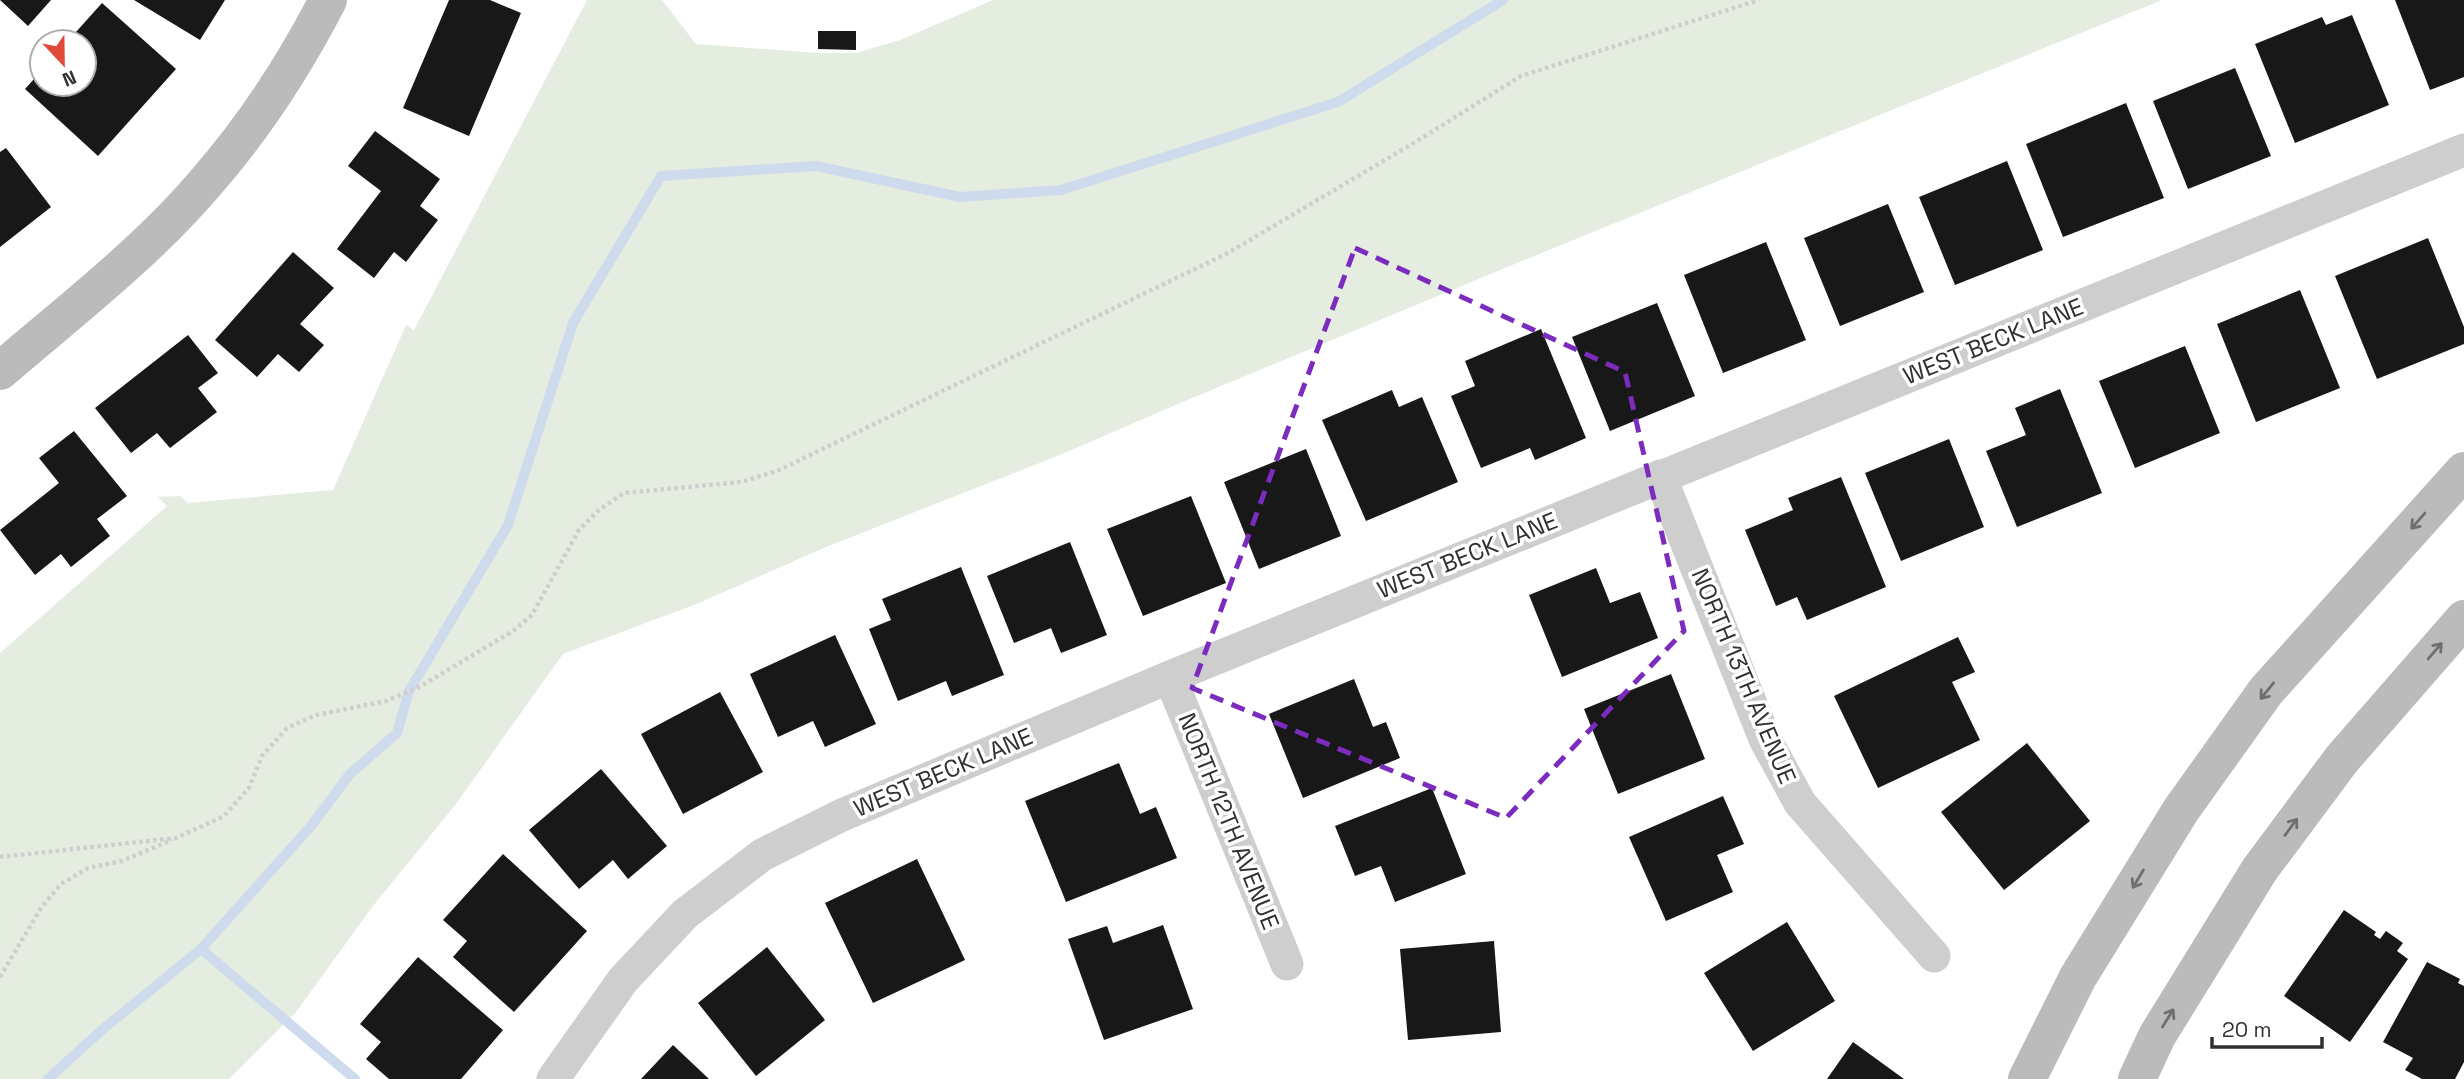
<svg xmlns="http://www.w3.org/2000/svg" width="2464" height="1079" font-family="'Space Grotesk',sans-serif">
<rect width="100%" height="100%" fill="#fff"/>
<path fill="#e5ede0" d="M587,0H662L696,44L818,53H856L900,40L993,0H2162L1522,261L1173,406L1060,455L826,547L699,603L563,654L456,804L373,906L296,1012L229,1079H0V653L167,506L158,497L180,496L188,503L333,490L406,325L414,330Z"/>
<g fill="none" stroke-linecap="round" stroke-linejoin="round">
<path stroke="#cddbec" stroke-width="10" d="M201,949L355,1079
M48,1079L103,1029L201,949L311,826L350,774L397,733L409,691L508,525L573,323L661,176L816,166L960,197L1061,190L1338,102L1503,0"/>
</g>
<path fill="#181818" d="M0,0H51L28,26Z
M134,0H225L200,40Z
M449,0H490L521,13L469,136L403,108Z
M2395,0H2464V77L2430,90Z
M102,3L176,69L98,156L25,89L42,70V84H84V42H67Z
M2352,15L2389,105L2295,143L2255,44L2322,17L2326,25Z
M818,31H856V50L818,49Z
M2235,68L2271,156L2188,189L2153,101Z
M2126,103L2164,198L2063,237L2026,144Z
M375,131L440,179L420,206L438,220L406,262L394,252L374,278L337,249L381,191L348,166Z
M6,148L51,207L0,247V152Z
M2007,161L2043,250L1955,285L1919,197Z
M1888,204L1924,292L1840,326L1804,238Z
M2428,238L2464,327V344L2377,379L2335,276Z
M1766,242L1806,340L1723,373L1684,275Z
M293,252L334,288L300,324L324,345L299,372L278,354L257,377L215,340Z
M2300,290L2340,388L2256,422L2217,324Z
M1657,303L1695,396L1610,431L1572,337Z
M1541,329L1586,438L1535,460L1530,448L1481,468L1451,396L1475,386L1465,361Z
M188,335L218,373L198,388L217,412L170,448L157,433L131,453L95,408Z
M2185,346L2220,433L2135,468L2099,381Z
M2060,389L2102,493L2017,527L1986,451L2026,435L2015,408Z
M1392,390L1399,407L1422,397L1458,482L1366,521L1322,420Z
M74,431L127,496L97,519L110,536L71,567L61,554L35,575L0,530L59,483L39,458Z
M1949,439L1984,527L1901,561L1865,473Z
M1306,449L1341,536L1259,569L1224,482Z
M1841,477L1886,587L1807,620L1797,597L1776,606L1745,530L1793,510L1788,498Z
M1191,496L1226,583L1143,616L1107,529Z
M1070,542L1107,635L1061,653L1051,628L1014,643L987,576Z
M961,567L1004,675L952,696L946,681L898,701L869,629L891,620L882,599Z
M1596,568L1610,603L1640,592L1658,638L1562,677L1529,595Z
M835,635L876,724L825,747L813,721L778,737L750,674Z
M1958,637L1975,672L1952,682L1980,740L1878,788L1834,696Z
M1671,674L1705,759L1618,794L1584,709Z
M1354,679L1373,727L1386,722L1400,758L1303,798L1269,714Z
M720,692L763,772L683,814L641,734Z
M2027,743L2090,821L2004,890L1941,812Z
M1119,763L1140,814L1156,807L1177,858L1066,902L1025,801Z
M601,769L667,846L628,879L613,860L579,889L529,830Z
M1432,788L1466,874L1395,902L1381,866L1355,876L1335,826Z
M1723,796L1744,844L1717,855L1733,892L1666,921L1629,837Z
M503,854L587,931L514,1012L453,957L467,941L443,920Z
M917,859L965,960L873,1003L825,903Z
M2344,910L2376,932L2374,935L2380,939L2386,931L2403,943L2397,951L2408,959L2350,1042L2284,996Z
M1787,922L1835,1001L1753,1051L1704,973Z
M1163,925L1193,1009L1104,1040L1068,939L1107,926L1113,943Z
M1494,941L1501,1032L1408,1040L1400,949Z
M767,947L825,1020L756,1076L698,1003Z
M418,957L503,1030L461,1079H389L366,1059L381,1042L360,1024Z
M2427,962L2460,979L2458,983L2464,986V1062L2455,1079H2422L2405,1070L2413,1058L2383,1042Z
M1853,1042L1904,1079H1827Z
M673,1045L709,1079H641Z"/>
<g fill="none" stroke-linecap="round" stroke-linejoin="round">
<path stroke="#cecece" stroke-width="4.5" stroke-dasharray="3.5 3.5" stroke-linecap="butt" d="M0,857L176,838L224,816L249,788L262,756L287,728L316,715L386,701L421,686L513,631L532,615L579,530L599,510L624,493L741,482L777,471L1228,253L1417,141L1521,76L1759,0
M0,977L41,908L61,884L88,868L122,861L172,840"/>
<path stroke="#cecece" stroke-width="33" d="M1660,476L1765,739L1800,803L1934,956
M1170,677L1287,964
M553,1079L623,980L685,914L762,855L842,815L1170,677L2464,150"/>
<path stroke="#bbb" stroke-width="38" d="M0,371C70,311 148,251 207,181C255,126 295,64 328,0
M2027,1079L2078,977L2181,810L2266,691L2464,471
M2137,1079L2157,1036L2260,869L2342,759L2464,619"/>
</g>
<defs><path id="oneway-shaft" d="M-6 0H5M1.5-3L5.5 0L1.5 3" fill="none" stroke-width="1.6" stroke-linecap="round" stroke-linejoin="round" transform="scale(1.75)"/></defs>
<g stroke="#6f6f6f">
<use href="#oneway-shaft" transform="translate(2418 521) rotate(131)"/>
<use href="#oneway-shaft" transform="translate(2435 651) rotate(-49)"/>
<use href="#oneway-shaft" transform="translate(2267 691) rotate(129)"/>
<use href="#oneway-shaft" transform="translate(2291 827) rotate(-54)"/>
<use href="#oneway-shaft" transform="translate(2138 879) rotate(121)"/>
<use href="#oneway-shaft" transform="translate(2168 1018) rotate(-58)"/>
</g>
<path fill="none" stroke="#7b2cbf" stroke-width="5" stroke-dasharray="14 9" stroke-linejoin="round" d="M1355,248L1625,372L1684,631L1506,818L1192,688Z"/>
<g text-anchor="middle" dominant-baseline="central" stroke-width="7" stroke-linejoin="round" paint-order="stroke">
<g font-size="24" fill="#313131" stroke="#fff">
<text transform="translate(1993 341) rotate(-22)">WEST BECK LANE</text>
<text transform="translate(1467 555) rotate(-22)">WEST BECK LANE</text>
<text transform="translate(1744 676) rotate(67)">NORTH 13TH AVENUE</text>
<text transform="translate(943 772) rotate(-23)">WEST BECK LANE</text>
<text transform="translate(1229 821) rotate(68)">NORTH 12TH AVENUE</text>
</g>
</g>
<g transform="translate(63 63) rotate(158)"><circle r="33" fill="#ffffff" stroke="#adadad" stroke-width="2"/>
<path d="M0-5L12 26L0 18L-12 26Z" fill="#e14939"/>
<text y="-10" font-size="19" font-weight="bold" text-anchor="middle" fill="#313131">N</text>
</g>
<path d="M2212 1037v10h110v-10" fill="none" stroke="#313131" stroke-width="3.5"/>
<text x="2222" y="1037" font-size="21" fill="#313131" stroke="#ffffff" stroke-width="5" paint-order="stroke">20 m</text>
</svg>
